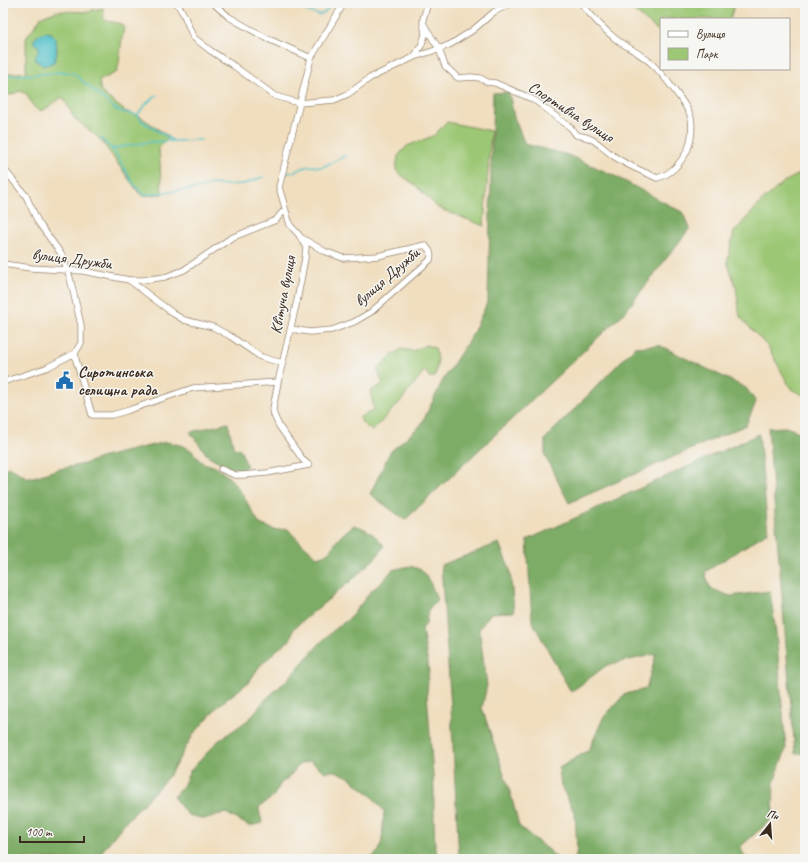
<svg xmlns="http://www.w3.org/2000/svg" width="808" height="862" font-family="Caveat,sans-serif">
<rect width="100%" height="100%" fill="#f6f6f2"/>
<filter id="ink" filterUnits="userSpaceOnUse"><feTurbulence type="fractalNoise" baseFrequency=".025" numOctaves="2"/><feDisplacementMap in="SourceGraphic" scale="8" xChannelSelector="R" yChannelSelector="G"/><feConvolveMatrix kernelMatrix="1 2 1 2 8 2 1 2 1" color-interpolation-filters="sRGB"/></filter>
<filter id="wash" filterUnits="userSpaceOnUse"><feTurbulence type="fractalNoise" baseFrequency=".012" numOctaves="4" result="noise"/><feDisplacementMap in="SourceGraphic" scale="16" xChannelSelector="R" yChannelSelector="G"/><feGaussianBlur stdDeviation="0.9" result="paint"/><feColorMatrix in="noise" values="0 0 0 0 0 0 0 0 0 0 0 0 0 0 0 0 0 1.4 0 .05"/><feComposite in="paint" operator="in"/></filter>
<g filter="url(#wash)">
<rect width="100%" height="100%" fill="#f0debf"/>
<path fill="#9cc774" stroke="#6c7849" d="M624,3H735L730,19H661V33Z
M103,8L104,20L121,24L124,28C120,43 121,58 117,72L99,81L101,92L125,111L141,117L169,137L159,148L162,194L143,196L139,193L100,139L74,118L63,97C45,107 39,123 27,94L20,91L10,95H3V74L27,72L26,69V38L41,17L58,11L90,12L92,10Z
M447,122L491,131L484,226L438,208L415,185L397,172L396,169L398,156L407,146L433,136Z
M805,171V395H803L791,389L768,347L740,317L736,287L727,262L734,232L762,201L784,182Z
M426,345L435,348L438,360L435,377H429L425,370L401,401L372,431L362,423L360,417L374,410L370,391L383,384L377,369L390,357L401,349L413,351Z"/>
<path fill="#7dac66" stroke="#5c6b42" d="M509,92L514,117L525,144L568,155L613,175L682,212L690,228L625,312L405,520L370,494L390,452L421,425L443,380L472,335L488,301L493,93Z
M659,345L746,388L756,402L746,425L569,503L545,456V439L635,347Z
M228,423L234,449H240L247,466L242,471L228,467L207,455L190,432Z
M786,427L805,434V753L795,754L768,428Z
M759,434L768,532L705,572L710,588L730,596L770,591L776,633L786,749L774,782L773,818L740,847L746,859H575L577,849L575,814L561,786L559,768L589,750L603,718L625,694L646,689L656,654L607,665L571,692L532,621L527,540Z
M166,442C175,444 185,445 192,451C195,454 197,458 200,461C205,465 212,464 217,468C241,484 245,502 260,524L275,530L288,529L293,535L317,557C333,554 333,542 344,533C347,530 351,528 354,525C368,529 376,535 384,546C379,557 367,564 359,574L294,628L290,640L278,649L259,667L249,682L218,706L193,735L169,776L122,826L96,859H3V469L9,467L26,477H34L59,469L84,464L100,458L132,450Z
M499,543L510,570L514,612L491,613L479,629L487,685L482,708L511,795L519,826L559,859H459L451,708L441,565Z
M410,566L422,570L431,584L437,600L428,610L426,624L422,629L429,670L427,692L434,789V820L435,848L440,859H370L379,851L382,840L384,811L370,794L361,788L349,777L335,771L325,772L310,761L300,764L288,778L281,783L273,797L259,807L260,815L263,823L249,826L226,813L205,819L188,815L173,797L183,786L190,771L218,741L248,720L265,700L287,680L321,642L336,628L349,619L371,591L381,583L392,570Z"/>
<path fill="#53c1c9" stroke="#477674" d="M46,32L51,33L56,38L57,53L54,62L44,66L35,60L36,55L39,51V47L34,43V39L41,33Z"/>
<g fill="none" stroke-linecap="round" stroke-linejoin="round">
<path stroke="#53c1c9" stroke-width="1.5" d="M283,3L319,15L324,13L333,3
M3,76L43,74L62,72L73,73L115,109L122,112L137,115L147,103L157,95
M137,115L142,121L172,140
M100,138C104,142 108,145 112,149C124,164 129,183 144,195L201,188L210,184L224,185L244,184L263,177
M111,149L148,142L201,140
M286,172L290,173L308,166L322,167L333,162L345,156"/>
</g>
</g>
<g filter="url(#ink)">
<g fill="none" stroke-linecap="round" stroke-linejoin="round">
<defs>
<path id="minor" d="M177,3L184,15L193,37L211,51L234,66L275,96L299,103L334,100L348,94L370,78L414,57L421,46L425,35L423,19L428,3
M213,3L229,17L266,38L311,58
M423,23L439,49L445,66L458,78L471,77L480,78L487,82L495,83L530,98L537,102L571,128L576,135C597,138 599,146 615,157C628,166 643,171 657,178C670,175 679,165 686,153C691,144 693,129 691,118C689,107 661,72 652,64C642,54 628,48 617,40C603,29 592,17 581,3
M414,57L439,49L451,44L473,30L494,12L511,3
M3,168L26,196L38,222L62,255L70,278L81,325V343L75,353L76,360L92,415H112L126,411L193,388L278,382
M3,264L31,268L83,271L129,280H143L165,277L184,270L231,238L276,220L285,209
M129,280L174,314L184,320L213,327L230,336L261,357L282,363
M291,329L310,332L332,330L354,322L371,312L430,260C432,253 430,251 425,245L378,256L343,258L324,251L300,237
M3,382L46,368L75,353
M309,465L303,460L279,426L274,415L273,409L278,382L297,301L305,258L306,247L299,235L290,225L279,187L311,58L344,3
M221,469L235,475H243L267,473L309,465"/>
</defs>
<use href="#minor" stroke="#96846e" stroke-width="7"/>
<use href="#minor" stroke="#fff" stroke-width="5.5"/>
</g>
</g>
<defs>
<symbol id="civic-bare" viewBox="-9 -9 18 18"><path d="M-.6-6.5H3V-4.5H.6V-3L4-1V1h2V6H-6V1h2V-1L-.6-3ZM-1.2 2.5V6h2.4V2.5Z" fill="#1f6fb2" stroke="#f6f6f2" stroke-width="2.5" paint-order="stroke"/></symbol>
</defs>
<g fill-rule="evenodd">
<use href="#civic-bare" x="52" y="368" width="25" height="25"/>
</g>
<g text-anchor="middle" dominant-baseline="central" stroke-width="3" stroke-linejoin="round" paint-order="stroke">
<g font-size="16" fill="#3b2a1e" stroke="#f6f6f2">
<text transform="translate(571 112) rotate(33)">Спортивна вулиця</text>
<text transform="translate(72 259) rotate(7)">вулиця Дружби</text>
<text transform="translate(387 277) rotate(-41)">вулиця Дружби</text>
<text transform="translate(283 295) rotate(-79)">Квітуча вулиця</text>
</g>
<g font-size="16" font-weight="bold" fill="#3b2a1e" stroke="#f6f6f2" text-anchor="start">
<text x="78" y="372">Сиротинська<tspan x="78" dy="18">селищна рада</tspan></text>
</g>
</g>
<rect width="808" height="862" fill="none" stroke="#f6f6f2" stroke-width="16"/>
<rect x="660" y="18" width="130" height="52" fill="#f6f6f2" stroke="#aba49d"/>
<rect x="668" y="31" width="20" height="6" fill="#ffffff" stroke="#aba49d"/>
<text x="696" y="38" font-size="12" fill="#3b2a1e">Вулиця</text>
<rect x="668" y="48" width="20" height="12" fill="#9cc774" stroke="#aba49d"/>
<text x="696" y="58" font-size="12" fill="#3b2a1e">Парк</text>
<g transform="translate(770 824) rotate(17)" stroke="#f6f6f2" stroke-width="3" paint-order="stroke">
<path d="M0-3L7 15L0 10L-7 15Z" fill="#3b2a1e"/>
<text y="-6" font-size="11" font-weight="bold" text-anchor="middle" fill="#3b2a1e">Пн</text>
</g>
<path d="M20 836v6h64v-6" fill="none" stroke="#3b2a1e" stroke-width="2"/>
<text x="26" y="836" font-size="12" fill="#3b2a1e" stroke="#f6f6f2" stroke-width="3" paint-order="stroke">100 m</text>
</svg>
